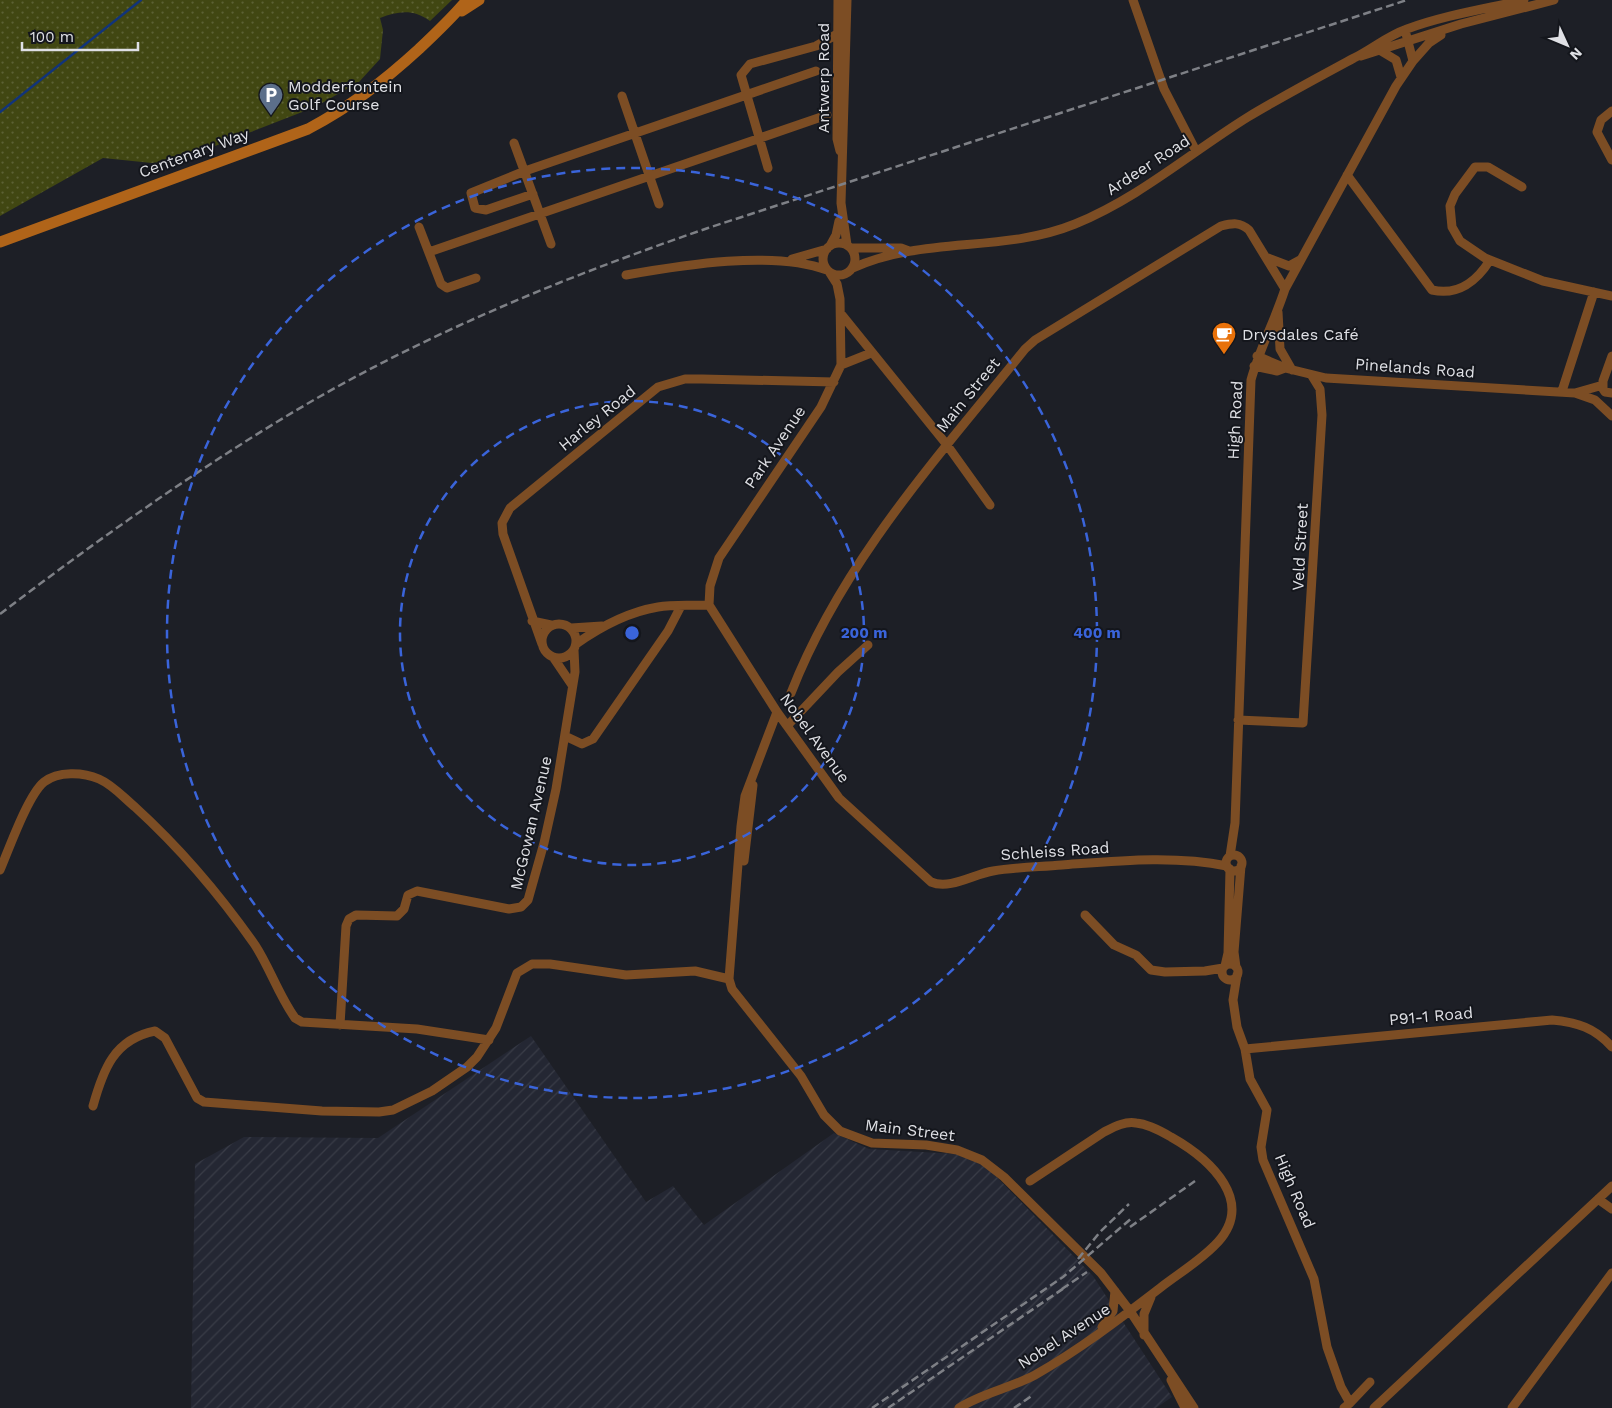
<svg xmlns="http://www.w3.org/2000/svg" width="1612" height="1408" font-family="'Work Sans',sans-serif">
<defs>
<pattern id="industrial-furrows" width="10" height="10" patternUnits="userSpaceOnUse" patternTransform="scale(1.25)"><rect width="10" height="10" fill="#242733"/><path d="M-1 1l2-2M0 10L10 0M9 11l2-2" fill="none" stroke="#393c47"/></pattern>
<pattern id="grass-dots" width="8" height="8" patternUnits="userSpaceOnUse" patternTransform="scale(1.25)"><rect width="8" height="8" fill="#414712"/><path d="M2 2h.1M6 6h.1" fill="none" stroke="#5c6134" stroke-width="1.8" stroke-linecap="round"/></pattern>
</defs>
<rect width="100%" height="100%" fill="#1d1f26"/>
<path fill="url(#industrial-furrows)" d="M531,1036L646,1202L673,1186L704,1225L834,1133L869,1149L957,1154L987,1167L1093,1276L1172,1397L1156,1408H191L195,1164L244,1137L378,1138Z"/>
<path fill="url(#grass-dots)" d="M0,0H452L430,21C413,9 399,11 380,18L383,30L380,59L359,82L315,107L182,159L152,163L103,158L0,216Z"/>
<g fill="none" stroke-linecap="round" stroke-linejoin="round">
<path stroke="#11347b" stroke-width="2.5" d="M0,112L141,0"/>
<path stroke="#7c4d24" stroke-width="9" d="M838,0L837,139L840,151
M847,0L841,203L847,245
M1133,0L1164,89L1196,151
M1381,51L1396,60L1401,77
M1361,56L1461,24L1554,0
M1413,61L1429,43L1441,35
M622,96L659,204
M1612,111L1601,120L1597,132L1612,160
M514,143L551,244
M768,168L741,75L750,64L816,46L839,33
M1347,175L1432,290C1458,296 1477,281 1490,260
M1522,187L1488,167H1475L1455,194L1450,206L1452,227L1460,241L1485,258L1543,281L1612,296
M533,194L486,210L475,208L471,193L525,171L816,71
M419,227L441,284L447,288L476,278
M823 259a16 16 0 1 1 32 0a16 16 0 1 1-32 0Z
M830,246L836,235L839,221
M851,248H901L909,251
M429,252L827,115
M1268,258L1289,266L1300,260
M792,259L827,249
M853,268C923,236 1004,253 1075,224C1139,198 1190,153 1248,117C1283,96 1319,77 1354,58C1372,49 1387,36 1407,29C1445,15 1485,9 1524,0
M626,275C683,265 773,250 827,270
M1278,312L1280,349L1292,370
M842,315L947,445L990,505
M1257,356L1285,368L1326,378L1575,393L1595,400L1612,416
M1612,356L1603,381V389L1605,392L1612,393
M841,365L871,353
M1254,366L1277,371L1285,368
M1562,391L1594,292
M1575,393L1603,385
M709,605L777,712L839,798L931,882C950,890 974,874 993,871C1016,867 1039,867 1062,865C1116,861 1174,855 1227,866
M709,605L710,586L719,558L821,407L841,365L840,299L837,284L830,273
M532,621L551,625
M542 641a17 17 0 1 1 34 0a17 17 0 1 1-34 0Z
M571,628L602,626
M542,644L503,534L502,523L510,508L658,387L685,379H702L834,382
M576,644C600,627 628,612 658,607C674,604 692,606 709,605
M553,657L572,685
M791,693C842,562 938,457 1025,349L1035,340L1221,226C1233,223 1240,222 1249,230L1285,289
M777,712L745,796L741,826L729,979L732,989L801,1076L824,1115L840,1131L872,1143L926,1145L957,1150L982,1160L1004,1177L1101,1273L1130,1311L1194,1408
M1238,720L1303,723L1322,415L1320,389L1312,376
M787,726L838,672L868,645
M565,736L582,744L593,739L668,631L681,606
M1226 863a8 8 0 1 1 16 0a8 8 0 1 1-16 0Z
M1230,856L1235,823L1251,380C1260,348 1275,320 1285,289L1396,86L1413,61L1405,30
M744,861L753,785
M0,870C9,849 28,795 44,782C58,771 83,772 99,779C113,785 124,798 135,807C180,848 220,895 255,945C270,968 279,996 295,1018L302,1022L417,1029L489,1040
M1085,915L1114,945L1136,955L1151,970L1165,972L1205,971L1223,968
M1222 972a8 8 0 1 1 16 0a8 8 0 1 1-16 0Z
M1225,966L1228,953L1230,869
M1236,967L1234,952L1241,866
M1237,975L1233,1000L1237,1027L1245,1049L1250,1079L1267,1110L1261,1147L1263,1160L1314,1279L1327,1347L1341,1387L1350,1403L1344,1408
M340,1025L346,926L349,919L356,915L397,916L404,909L408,895L417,891L509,909L521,907L528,900L544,843L556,789L575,672L574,650
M1245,1049L1552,1020C1577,1022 1595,1028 1612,1047
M93,1106C103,1070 114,1039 155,1031L165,1038L197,1098L204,1102L322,1111L379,1112L393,1110L432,1091L467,1067L477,1057L496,1028L517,973L532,964H550L626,975L695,971L729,979
M1598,1199L1612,1209
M1102,1327L1113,1311L1115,1291
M1144,1335V1314L1151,1297
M1171,1380L1185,1408
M1350,1403L1370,1382
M959,1408C982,1393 1011,1388 1035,1375C1079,1350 1121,1318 1160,1288C1178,1274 1198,1262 1214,1246C1259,1203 1210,1159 1171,1137C1161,1131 1148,1124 1136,1123C1125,1121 1114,1127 1104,1132L1030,1181
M1374,1408L1612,1186
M1512,1408L1612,1273"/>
<path stroke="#b06419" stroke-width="11" d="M462,11L479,0
M0,242L308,129C351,106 383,82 419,49C436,33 452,18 467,0"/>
<path stroke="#7e8086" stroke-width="2.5" stroke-dasharray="8 4" stroke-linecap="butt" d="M0,614C92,544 186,477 285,417C417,337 562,278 708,228L1407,0
M1130,1227L1195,1181
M1078,1259L1100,1232L1129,1204
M1062,1289L1087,1272
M872,1408L1063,1277L1133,1217
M888,1408L1067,1286
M1014,1408L1033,1395"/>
</g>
<g fill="none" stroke="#3a64da" stroke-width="2.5" stroke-dasharray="9 6">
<circle cx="632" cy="633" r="232"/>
<circle cx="632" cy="633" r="465"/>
</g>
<defs>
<symbol id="parking-pin" viewBox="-11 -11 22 30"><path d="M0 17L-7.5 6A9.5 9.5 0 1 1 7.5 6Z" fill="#5c6f8a" stroke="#14161c"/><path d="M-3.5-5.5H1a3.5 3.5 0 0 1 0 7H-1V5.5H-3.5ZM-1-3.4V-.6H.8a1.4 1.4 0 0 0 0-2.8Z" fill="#fff"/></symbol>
<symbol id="cafe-pin" viewBox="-11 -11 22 30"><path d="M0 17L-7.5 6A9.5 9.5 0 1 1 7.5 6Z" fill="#e8710a" stroke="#14161c"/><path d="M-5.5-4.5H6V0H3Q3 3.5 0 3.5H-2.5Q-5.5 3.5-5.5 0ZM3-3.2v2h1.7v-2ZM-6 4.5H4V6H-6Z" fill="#fff"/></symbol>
</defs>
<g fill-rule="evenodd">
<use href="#parking-pin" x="257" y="81" width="28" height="38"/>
<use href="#cafe-pin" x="1210" y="320" width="28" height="38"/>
</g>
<g text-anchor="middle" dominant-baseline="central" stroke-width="4" stroke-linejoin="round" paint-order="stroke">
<g font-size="16" fill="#dfe0e5" stroke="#14161c">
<text transform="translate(823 78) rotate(-90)">Antwerp Road</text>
<text transform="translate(194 153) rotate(-20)">Centenary Way</text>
<text transform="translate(1148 165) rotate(-33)">Ardeer Road</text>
<text transform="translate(1415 368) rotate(4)">Pinelands Road</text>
<text transform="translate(968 395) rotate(-51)">Main Street</text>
<text transform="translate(597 418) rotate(-39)">Harley Road</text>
<text transform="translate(1235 420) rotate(-87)">High Road</text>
<text transform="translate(775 447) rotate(-56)">Park Avenue</text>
<text transform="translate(1300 547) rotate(-87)">Veld Street</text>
<text transform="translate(815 738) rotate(54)">Nobel Avenue</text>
<text transform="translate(531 823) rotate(-77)">McGowan Avenue</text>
<text transform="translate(1055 851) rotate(-4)">Schleiss Road</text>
<text transform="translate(1431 1016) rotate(-5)">P91-1 Road</text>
<text transform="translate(910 1130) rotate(7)">Main Street</text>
<text transform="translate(1295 1191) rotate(67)">High Road</text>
<text transform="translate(1064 1336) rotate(-33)">Nobel Avenue</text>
</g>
<g font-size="16" fill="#dfe0e5" stroke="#14161c" text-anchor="start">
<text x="288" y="86">Modderfontein<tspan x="288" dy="18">Golf Course</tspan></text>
<text x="1242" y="334">Drysdales Café</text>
</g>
</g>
<circle cx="632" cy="633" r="8" fill="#3a64da" stroke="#14161c" stroke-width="2.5"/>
<g font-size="15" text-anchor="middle" font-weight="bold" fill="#3a64da" stroke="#14161c" stroke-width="4" stroke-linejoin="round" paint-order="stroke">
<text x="864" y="638">200 m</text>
<text x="1097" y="638">400 m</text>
</g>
<g transform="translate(1567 45) rotate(134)" stroke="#14161c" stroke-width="4" paint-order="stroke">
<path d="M0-4L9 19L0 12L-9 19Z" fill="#dfe0e5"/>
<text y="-8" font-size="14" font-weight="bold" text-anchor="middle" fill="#dfe0e5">N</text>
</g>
<path d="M22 42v8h116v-8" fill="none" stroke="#dfe0e5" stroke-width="2.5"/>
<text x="30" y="42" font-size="15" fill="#dfe0e5" stroke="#14161c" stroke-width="4" paint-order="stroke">100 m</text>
</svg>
